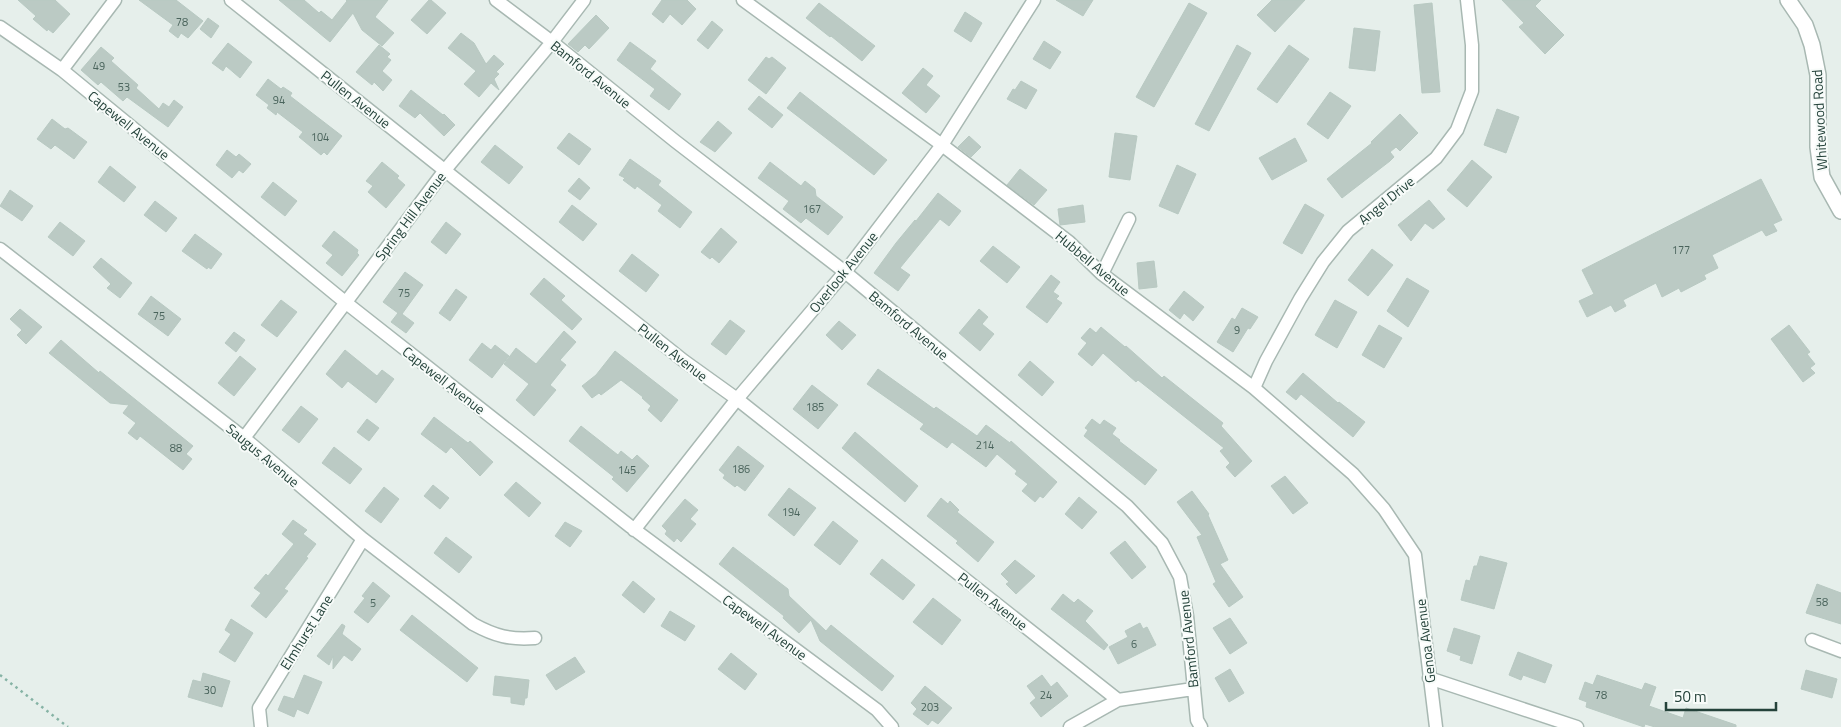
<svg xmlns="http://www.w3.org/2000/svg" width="1841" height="727" font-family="'Titillium Web',sans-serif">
<rect width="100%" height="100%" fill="#e6efeb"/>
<path fill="#bbcac4" stroke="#b8c9c2" d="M18,0H55L70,14L53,33L48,29L47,31L33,19L36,16Z
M139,0H176L203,21L188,38L181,33L178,38L169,31L173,25Z
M279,0H304L319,13L321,11L332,20L347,1L346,0H388L375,17L394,33L382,46L362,30L353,13L330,42Z
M429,0H431L446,13L427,34L411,20Z
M662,0H687L696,9L682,25L670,14L663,23L652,14Z
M1056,0H1093L1083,16Z
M1272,0H1305L1275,32L1257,15Z
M1502,0H1541L1535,6L1564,35L1545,54L1519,27L1524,23Z
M819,3L875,46L862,61L831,36L830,37L806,18Z
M1189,3L1207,13L1154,107L1136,97Z
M1432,3L1440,92L1422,93L1414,5Z
M965,12L982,23L971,42L954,31Z
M596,15L609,28L589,49L585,45L578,52L568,44Z
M208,18L219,26L211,38L200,29Z
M712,21L723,30L708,49L697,40Z
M1354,28L1380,31L1375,71L1349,68Z
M461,33L474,43L486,64L494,55L504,64L496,72L499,74L494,79L499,90L491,83L479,97L464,84L476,71L448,48Z
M1044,41L1061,52L1050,69L1033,59Z
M630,42L656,61L650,69L681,94L669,110L650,96L655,89L617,60Z
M228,43L252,62L240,78L226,66L223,71L212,63Z
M379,45L390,54L387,57L391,60L382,71L392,80L383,91L374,82L372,85L356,72Z
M1237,45L1251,53L1209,131L1195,124Z
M1289,45L1309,59L1277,103L1257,89Z
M101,47L114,58L111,61L138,85L136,88L159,109L163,103L169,107L174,100L183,107L168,127L127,97L123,101L101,82L98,85L81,70Z
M766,57L769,59L772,57L786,68L766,94L748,80Z
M923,68L933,76L926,85L940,96L926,113L902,93Z
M268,79L281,89L283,87L292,93L290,96L342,136L327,155L324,152L321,155L299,137L303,132L277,112L276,115L267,108L269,105L256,95Z
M1021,81L1037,90L1026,109L1007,99L1013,89L1015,90Z
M411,90L443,115L444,114L455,125L444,136L420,113L415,118L399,106Z
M800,92L887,160L874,175L787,108Z
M1330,92L1351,106L1328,139L1307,124Z
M759,96L783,115L772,128L748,109Z
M1497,109L1519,117L1506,153L1484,145Z
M1400,114L1418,133L1400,151L1396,147L1390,152L1394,157L1390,161L1342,198L1327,179L1372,143L1371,142Z
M52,119L65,129L68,128L87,142L74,159L55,145L51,149L37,139Z
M718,121L732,133L715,152L700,142Z
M569,133L591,149L579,165L557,148Z
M1115,133L1137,136L1130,180L1109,177Z
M969,136L981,147L971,157L958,147Z
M1295,138L1307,161L1272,180L1259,158Z
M495,145L523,167L509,184L481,162Z
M227,150L236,157L239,154L251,164L243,173L239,170L232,178L216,165Z
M630,159L661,181L658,185L692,212L680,228L658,211L662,205L637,186L635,189L623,180L625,178L619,175Z
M1472,160L1492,177L1467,207L1447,190Z
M382,162L399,176L397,178L405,185L386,208L368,192L373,186L366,181Z
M770,162L801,186L805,181L815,189L816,196L843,217L828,235L806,218L801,223L783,209L789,201L758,178Z
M1177,165L1196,174L1178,214L1159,206Z
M110,166L136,187L124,202L98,182Z
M1020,169L1047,190L1034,205L1007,185Z
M579,178L590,188L580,200L568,191Z
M1761,179L1782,220L1773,224L1777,231L1766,236L1762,230L1712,255L1718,268L1704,275L1706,279L1681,292L1679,288L1662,297L1656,283L1623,300L1626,306L1615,312L1611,305L1587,317L1579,301L1594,294L1582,270Z
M273,182L297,201L285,216L261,197Z
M10,190L33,206L22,221L0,206Z
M938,193L961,211L949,226L940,219L900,268L910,275L898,291L874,273L896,243L915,220L916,221Z
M1429,200L1445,219L1433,229L1425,223L1411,241L1398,225Z
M155,201L177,218L166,232L144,215Z
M1305,204L1324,215L1302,254L1283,243Z
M572,205L597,224L583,241L559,222Z
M1083,205L1085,222L1060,225L1058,209Z
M60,222L85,241L73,256L48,237Z
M446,222L461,234L446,254L431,242Z
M721,228L737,242L719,263L712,257L710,259L701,252Z
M334,231L358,250L357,253L359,255L342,276L326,263L333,255L322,246Z
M195,234L222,254L211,269L208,267L207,269L182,251Z
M993,246L1020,267L1007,283L980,261Z
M1372,249L1393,265L1368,296L1348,280Z
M632,254L659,275L646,292L619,271Z
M101,258L132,283L120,298L107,288L111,284L93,267Z
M1154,261L1157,287L1139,289L1137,263Z
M405,272L423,285L402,314L414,323L406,333L391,322L398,313L383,302Z
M1051,275L1060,282L1053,292L1059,296L1056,299L1062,303L1047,323L1026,307Z
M544,278L565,296L561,300L582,319L572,330L530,294Z
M1407,278L1429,291L1408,327L1387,311Z
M456,289L467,297L450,321L439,313Z
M1184,291L1204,307L1193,321L1184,313L1180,319L1169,310Z
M151,296L181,319L168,336L138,314Z
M281,300L297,312L277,337L261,325Z
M1335,300L1357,312L1337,348L1315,335Z
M1242,308L1258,317L1250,329L1248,328L1233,352L1217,342L1232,318L1235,320Z
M20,309L42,327L26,344L17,335L22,330L10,319Z
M979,309L988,317L982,324L994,334L980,351L959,333Z
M730,320L745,331L726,355L711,344Z
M839,321L856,335L842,350L826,335Z
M1379,325L1402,338L1384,368L1362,355Z
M1789,325L1810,352L1807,354L1815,364L1810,368L1815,373L1803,382L1771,339Z
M1101,327L1125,347L1126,346L1162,378L1164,376L1223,423L1221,426L1252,461L1235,477L1226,467L1230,463L1220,451L1224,448L1138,380L1136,382L1103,353L1092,366L1078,354L1087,343L1081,338L1090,328L1096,333Z
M564,331L576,342L560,360L566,365L550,385L556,390L534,416L516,400L529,384L504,364L516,348L536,364Z
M234,332L245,340L236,352L225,343Z
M61,340L99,373L100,371L193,446L186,454L192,459L183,470L140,436L137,440L128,433L136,423L123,413L129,405L110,403L49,353Z
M482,343L491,350L495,345L509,356L492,378L469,360Z
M345,350L377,376L382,370L394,379L376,403L348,381L342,388L326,374Z
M615,351L678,400L661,422L648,410L651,406L642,398L643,397L621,380L601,395L599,393L592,398L582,386L596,375Z
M240,356L256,369L234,396L218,383Z
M1030,361L1054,382L1042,396L1018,375Z
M878,369L934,409L936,407L977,436L986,425L1010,443L1011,441L1057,482L1043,498L1040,496L1035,502L1022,491L1028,484L1015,474L1017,471L997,454L986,467L952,442L947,448L920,429L924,424L867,384Z
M1303,373L1338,403L1339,402L1365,422L1353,437L1301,394L1296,400L1286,392Z
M812,385L838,405L818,429L793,409Z
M301,406L318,419L299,443L282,430Z
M434,417L468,443L470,441L493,462L480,476L451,447L446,453L421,434Z
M367,419L379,428L369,441L357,432Z
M1092,419L1100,425L1104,420L1116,428L1112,434L1120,440L1119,441L1157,470L1145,485L1084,436L1088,430L1085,428Z
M581,426L618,455L621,451L632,460L637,455L649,466L627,492L612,479L614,477L569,441Z
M855,432L918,486L905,502L842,448Z
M738,446L764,466L745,491L737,485L735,487L723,478L725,475L719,470Z
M334,447L362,469L350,484L322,463Z
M1285,476L1308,503L1293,514L1271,486Z
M516,482L541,503L529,517L504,495Z
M433,485L449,498L440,509L424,496Z
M384,487L399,499L381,523L365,511Z
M789,488L816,508L794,536L768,515Z
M1192,491L1209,514L1208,515L1228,560L1220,564L1243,597L1229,607L1213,584L1216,582L1197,537L1202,535L1177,502Z
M1079,497L1097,512L1082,529L1065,514Z
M941,498L948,504L950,501L959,510L957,512L994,542L978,562L956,543L958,541L927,516Z
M685,499L698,510L690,519L696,524L681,542L677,538L674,542L665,534L667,531L662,526Z
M293,520L307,530L303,534L316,544L306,557L308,558L284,589L288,591L266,618L251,606L261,593L254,588L266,574L268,576L294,544L282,534Z
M833,521L858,541L840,565L814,545Z
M565,522L582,531L570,547L555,536Z
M446,537L472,557L459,573L434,553Z
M1125,541L1146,567L1132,579L1110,553Z
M733,547L788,589L789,596L826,631L831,625L894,676L882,691L820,641L811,620L799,633L783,618L784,616L719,564Z
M1480,556L1507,563L1494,609L1461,600L1466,580L1470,581L1474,566H1477Z
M882,559L915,585L903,600L870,574Z
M1015,560L1035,576L1016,594L1006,584L1009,582L1001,574Z
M633,581L655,599L644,613L622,595Z
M373,582L390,596L368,623L354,612L365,598L362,596Z
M1817,584L1841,593V624L1806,613Z
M1063,594L1074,603L1078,599L1093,611L1085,621L1108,645L1104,650L1051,609Z
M933,598L961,620L942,645L913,622Z
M670,611L695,626L685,641L661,626Z
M412,615L478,668L467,682L400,630Z
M1230,618L1247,643L1230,654L1213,628Z
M231,619L253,633L235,662L219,652L231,634L225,630Z
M1140,623L1143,629L1147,627L1156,645L1118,664L1109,647L1128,637L1125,631Z
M342,624L345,626L342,634L361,649L352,661L344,655L333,669V656L329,665L317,656Z
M1454,628L1480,636L1472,664L1460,660L1461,656L1447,651Z
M1518,652L1552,665L1545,683L1523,675L1521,680L1509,675Z
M731,653L757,674L745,690L718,669Z
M575,657L585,672L556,690L546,675Z
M1230,669L1244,693L1229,702L1215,678Z
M1806,670L1837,679L1832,698L1801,689Z
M203,673L230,681L222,707L188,697L193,680L201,682Z
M304,675L322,682L308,714L297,709L294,717L278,710L284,696L294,699Z
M1042,675L1051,687L1057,682L1068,696L1041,717L1030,703L1036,698L1027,686Z
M1597,675L1642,690L1645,683L1656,687L1649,706L1683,718L1686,708L1736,725V727H1655L1645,724L1644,727L1586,707L1587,702L1579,699L1585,682L1593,685Z
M495,676L529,680L527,698H525L524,705L511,703V697L493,695Z
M925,686L952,708L938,724L932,720L928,725L913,714L917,709L911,703Z"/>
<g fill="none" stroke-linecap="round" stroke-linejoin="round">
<defs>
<path id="minor" d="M231,0L684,361L737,399L1118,700
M496,0L552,42L675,141L845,272L1127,506L1162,543L1180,577L1187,616L1197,720L1201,727
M743,0L942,145L1069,242L1102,274L1254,388L1353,474L1384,509L1415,555L1436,727
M0,27L62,70L345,302L631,527L877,710L892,727
M62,70L115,0
M0,249L244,438L363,539L473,624C495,636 510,640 535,638
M1102,274L1129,219
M1254,388L1266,361L1300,299L1323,262L1348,231L1436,158L1457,130L1472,91V45L1467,0
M244,438L445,170L552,42L584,0
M634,530L737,399L845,272L942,145L1034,0
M1812,640L1841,651
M1429,678L1577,727
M261,727L259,708L363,539
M1070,727L1118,700L1193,689"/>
<path id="tertiary" d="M1788,0L1805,25L1812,45L1818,75V147L1822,177L1841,211"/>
</defs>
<use href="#minor" stroke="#a8b8b2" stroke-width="15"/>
<use href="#tertiary" stroke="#a8b8b2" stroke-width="18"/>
<path stroke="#86b3a5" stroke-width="2.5" stroke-dasharray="2.5 4" stroke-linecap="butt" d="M0,675L68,727"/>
<use href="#minor" stroke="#fff" stroke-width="12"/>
<use href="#tertiary" stroke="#fff" stroke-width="15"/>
</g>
<g text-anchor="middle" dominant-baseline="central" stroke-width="4" stroke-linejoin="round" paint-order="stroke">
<g font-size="11" fill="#4a645c">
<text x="182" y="22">78</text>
<text x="99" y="66">49</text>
<text x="124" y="87">53</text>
<text x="279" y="100">94</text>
<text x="320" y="137">104</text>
<text x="812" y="209">167</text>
<text x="1681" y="250">177</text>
<text x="404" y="293">75</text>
<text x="159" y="316">75</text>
<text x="1237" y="330">9</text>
<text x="815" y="407">185</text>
<text x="985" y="445">214</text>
<text x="176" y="448">88</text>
<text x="741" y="469">186</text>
<text x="627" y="470">145</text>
<text x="791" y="512">194</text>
<text x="1822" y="602">58</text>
<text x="373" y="603">5</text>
<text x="1134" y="644">6</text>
<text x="210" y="690">30</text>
<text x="1046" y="695">24</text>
<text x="1601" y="695">78</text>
<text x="930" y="707">203</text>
</g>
<g font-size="14" fill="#24423a" stroke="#f7fbf9">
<text transform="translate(591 74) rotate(39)">Bamford Avenue</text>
<text transform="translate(356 99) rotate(38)">Pullen Avenue</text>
<text transform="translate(1819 120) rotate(-93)">Whitewood Road</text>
<text transform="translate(129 125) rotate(39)">Capewell Avenue</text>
<text transform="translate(1386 200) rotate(-39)">Angel Drive</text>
<text transform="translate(410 216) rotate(-53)">Spring Hill Avenue</text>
<text transform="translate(1093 263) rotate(40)">Hubbell Avenue</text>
<text transform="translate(843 272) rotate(-51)">Overlook Avenue</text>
<text transform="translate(909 325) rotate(40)">Bamford Avenue</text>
<text transform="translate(673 352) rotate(38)">Pullen Avenue</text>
<text transform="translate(444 380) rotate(38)">Capewell Avenue</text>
<text transform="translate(263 455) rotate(40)">Saugus Avenue</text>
<text transform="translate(993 601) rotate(38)">Pullen Avenue</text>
<text transform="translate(765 627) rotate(36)">Capewell Avenue</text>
<text transform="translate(306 632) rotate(-58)">Elmhurst Lane</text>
<text transform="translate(1188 639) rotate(-96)">Bamford Avenue</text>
<text transform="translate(1425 641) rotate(-97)">Genoa Avenue</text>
</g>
</g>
<path d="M1666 702v8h110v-8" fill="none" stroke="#24423a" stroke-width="2.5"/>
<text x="1674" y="702" font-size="15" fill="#24423a" stroke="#f7fbf9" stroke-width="4" paint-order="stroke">50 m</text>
</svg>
